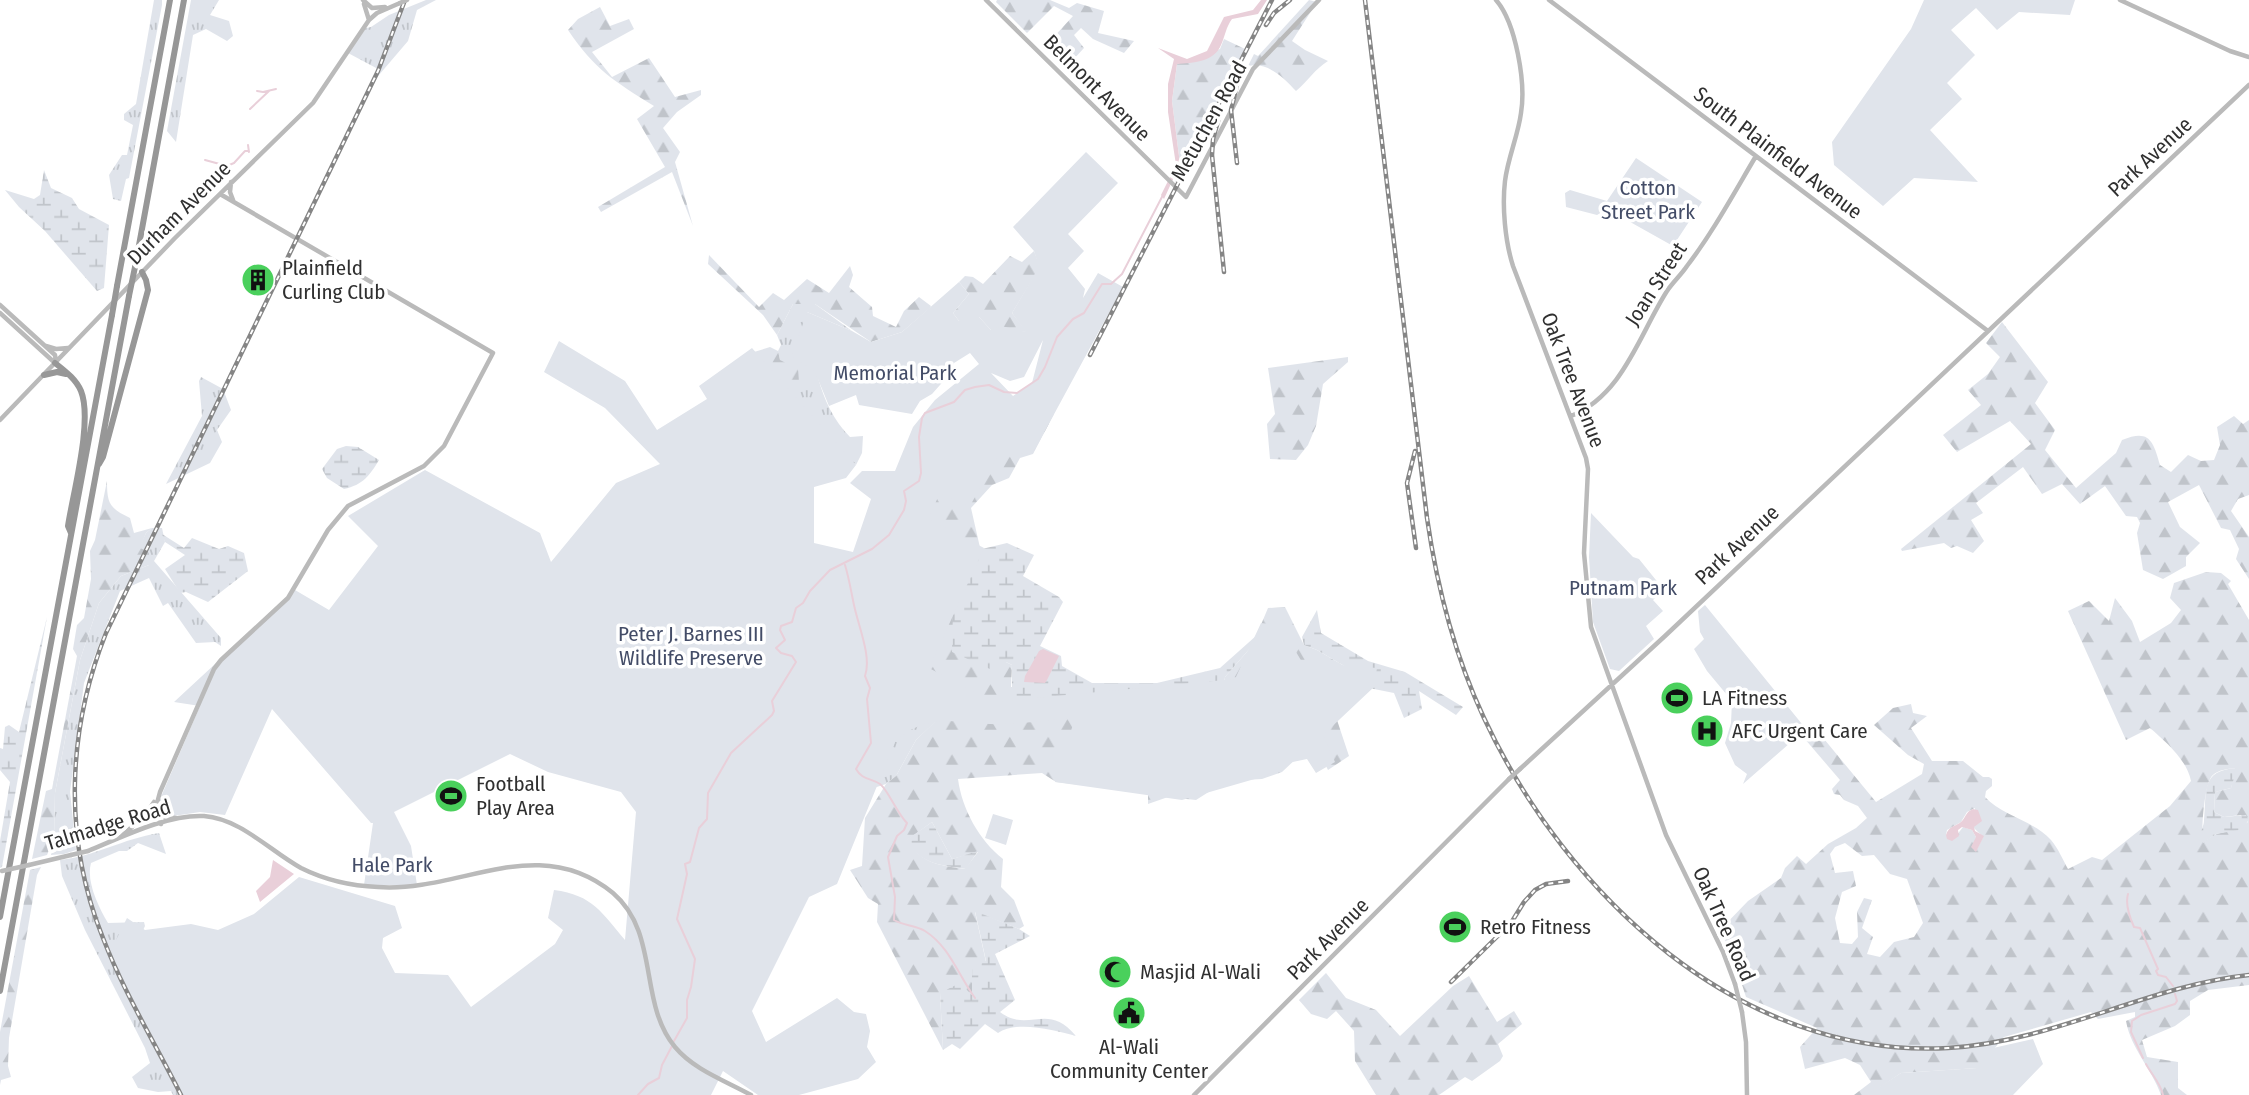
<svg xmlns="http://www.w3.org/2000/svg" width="2249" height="1095" font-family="'Fira Sans Condensed',sans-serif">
<defs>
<pattern id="grass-tufts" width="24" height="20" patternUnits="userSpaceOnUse" patternTransform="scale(1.75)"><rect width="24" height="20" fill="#e0e4eb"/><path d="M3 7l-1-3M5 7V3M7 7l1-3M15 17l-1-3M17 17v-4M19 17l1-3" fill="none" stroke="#c0c4ca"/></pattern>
<pattern id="forest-firs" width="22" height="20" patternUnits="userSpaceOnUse" patternTransform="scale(1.75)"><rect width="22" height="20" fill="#e0e4eb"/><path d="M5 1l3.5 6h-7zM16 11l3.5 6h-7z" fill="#c0c4ca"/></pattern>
<pattern id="wetland-marsh" width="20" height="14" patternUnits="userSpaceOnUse" patternTransform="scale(1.75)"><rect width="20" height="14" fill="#e0e4eb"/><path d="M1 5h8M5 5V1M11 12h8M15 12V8" fill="none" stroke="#c0c4ca"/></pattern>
</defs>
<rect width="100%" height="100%" fill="#fff"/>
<path fill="url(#grass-tufts)" d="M154,0H162V5L129,178L126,179L121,201L113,199L109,175L122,155H127L133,125L124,120V114L136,104Z
M191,0H219L210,15L229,21L233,36L227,41L206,29L193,35L176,142L167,131Z
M426,0H436L417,10L408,41L373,82L378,69L348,53L366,28L371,27L389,15Z
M793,304H815L852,331L807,312C813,357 817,403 850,437L863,436L862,453L856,465L774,397L780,360L778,351L781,345L777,335Z
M201,377L223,389L231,410L217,430L222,442L210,463L166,484L202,416L199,381Z
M152,528H162L165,542L154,561L221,638V646L215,642L196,643L168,603L163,606L149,578L120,591L84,683L70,792L76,850L64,854L51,855L54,838L55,793L80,660L99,603L121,576L149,565L139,548L146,533Z
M948,710L916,740L896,776L886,784L858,793L872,746Z
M159,833L166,854L138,843L127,851H119L91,863C86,881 98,906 108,923L144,922L145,926L127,964L202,1095H173L171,1091L158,1092L138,1088L132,1077L150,1063L145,1048L85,930L62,876L60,860C96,856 122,839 159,833Z"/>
<path fill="url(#forest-firs)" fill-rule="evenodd" d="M997,0H1050L1069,8L1077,3L1104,11L1098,33L1134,41L1124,53L1093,39L1081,28L1074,35L1084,48L1072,61L1051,40L1073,16L1054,6L1027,33L996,2Z
M1309,0L1317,2L1292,41L1305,50L1328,61C1315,69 1308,81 1296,91C1283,77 1268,62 1248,66L1254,54L1258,56Z
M600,7L610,26L629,19L634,29L592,52L612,77L649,58L675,97L701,90V95L677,112L663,128L680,152L675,162L693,226L672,172L601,212L598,207L665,167L637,119L654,106C614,81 595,70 568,30L578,19Z
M1224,39L1245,49L1175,183L1180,164L1172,101L1177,64L1220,49Z
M1034,251L1040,267L1012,313L1027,332L991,330L979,317L959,321L953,313L969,294L959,282L965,276L973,277L983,284L1010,256L1022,262Z
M709,255L759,307L773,293L784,300L807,279L829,293L850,266L853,275L849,287L872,307L873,316L896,327L904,311L919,297L931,306L930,308L902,332L871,342L815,304H793L777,335L763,315L708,264Z
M2002,322L2048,382L2035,403L2055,430L2045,450L2076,488L2116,453L2122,440C2149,429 2153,440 2160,465L2171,472L2188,455L2201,461L2214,460L2220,445L2217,427L2234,416L2243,424L2249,420V495L2238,499L2231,511L2249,537V579L2236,559L2239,549L2230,530L2221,528L2199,485L2168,502L2180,527L2200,543L2186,557V566L2163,579L2143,570L2137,533L2140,523L2137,517L2126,516L2105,486L2080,504L2062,484L2042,494L2023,467L1976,503L1983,513L1971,520L1984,541L1973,553L1957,546L1951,548L1944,543L1902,551L1901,549L2031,444L2010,421L1957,452L1943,435L1981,405L1968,390L1988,374L2000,357L1986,343Z
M770,347L778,351L780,360L798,369L801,408L754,352Z
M1348,357V362L1323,384L1316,426L1308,445L1296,460L1270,459L1267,424L1275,414L1268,368Z
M1054,414L1033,454L1020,458L1009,478L992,485L971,508L1006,662L1012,665L1011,687L1223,693L1225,677L1252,646L1268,608L1285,607L1304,645L1317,650L1358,674L1337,720L1349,756L1328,770L1314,742L1282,772L1262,779L1226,781L1196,800L1168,797L1148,804V793L1056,782L1042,773L958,779C962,809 979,840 1003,859L1001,887L1014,900L1024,926L1019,929L975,912L986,962L973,996L940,993L943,1050L877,922L878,904L868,898L850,870L862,866L865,818L886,784L896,776L916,740L947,710L776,713L927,511L930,448ZM932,822L952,859L978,852L965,869C938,865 924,864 906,841Z
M107,481C107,503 109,508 130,518L134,533L152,528L146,533L140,548L149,552V565L121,576L99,603L80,660L55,793L54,838L47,855L32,859L46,791L52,789L77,656L73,649L77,625L84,618L91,579L90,551L95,540Z
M2206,572L2221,573L2231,581L2228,584L2249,620V985L2208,990L2190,1001V1015L2175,1026L2142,1040L2147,1057L2178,1062V1088L2187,1095H2161C2152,1069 2131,1049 2126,1021L2135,1017V1012L2098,1019L2091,1012L2004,1037L1978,1068L1901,1073L1869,1095H1854L1871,1082L1860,1065L1845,1058L1805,1069L1800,1047L1817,1028L1746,997L1735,963L1720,930L1748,901L1781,878L1785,868L1797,856L1806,864L1828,844L1856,828L1867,818L1858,806L1844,800L1840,795L1834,794L1832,789L1840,780L1804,738L1815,728L1876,802L1922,774L1924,764L1908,755L1874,725L1893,708L1911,704L1913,713L1927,716L1911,728L1932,761H1963L1983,777H1989L1992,779V786L1986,791L1985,797C2002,816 2033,820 2051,840C2058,848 2063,860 2068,869L2092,857L2102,860L2170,806L2191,781C2187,760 2166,742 2150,728L2126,740L2068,611L2089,601L2109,621L2115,598L2132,621L2140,642L2171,623L2181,610L2170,598L2174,583ZM2235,768L2231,788L2215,792L2214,812L2224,817L2241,815L2248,822L2238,829L2216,834L2203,842C2201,832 2204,782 2213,775C2218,770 2228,769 2235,768ZM1975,808L1974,828L1983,837L1976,851L1974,850L1976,837L1972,830L1963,827L1953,840L1946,835L1947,830L1961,822L1967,812ZM1845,843L1862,856L1874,855L1890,874L1907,879L1923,923L1914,937L1894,942L1880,957L1867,954L1873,937L1862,928L1872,900L1864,898L1857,912L1858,937L1852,944L1840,943L1835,918L1842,892L1856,886L1853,871L1835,873L1830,854L1835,847Z
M41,867L37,875L9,1038L8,1066L11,1077L1,1080L0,1085V1032L30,870Z
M1326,973L1346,998L1376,1010L1400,1036L1453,986L1469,976L1497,1022L1514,1011L1522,1024L1498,1044L1503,1056L1500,1061L1472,1081L1465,1077L1439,1095H1376L1355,1061L1354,1031L1336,1011L1327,1019L1311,1014L1299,1000Z"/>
<path fill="url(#wetland-marsh)" d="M44,170L51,188L72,198L79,209L109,225L104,288L97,291L45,231L19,207L5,190L34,199L40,195Z
M346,446L358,447L379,460C370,475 363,485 344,489L327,478L322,469L337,449Z
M162,534L184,548L192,538L219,549L228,546L244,553L248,571L208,602L186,592L180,593L165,569L185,555L165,542Z
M1007,543L1034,555L1023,576L1059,597L1063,602L1040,646L1061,656L1062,666L1092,683H1157L1220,668L1257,635L1252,646L1225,677L1223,693L1012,702V665L1006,662L990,669L952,652L953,608L982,549Z
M1317,610L1321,633L1368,661L1405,672L1463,707L1456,715L1419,691L1422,709L1404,718L1394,693L1369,688L1358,674L1317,650L1304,645L1302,637Z
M47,617L2,867L0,868V841L10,782L0,770V748L3,749L5,727L9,725L19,732Z
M2237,768L2231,788L2215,792L2214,812L2224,817L2246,815L2248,819L2245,829L2216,834L2203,843L2200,836C2201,830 2204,826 2204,820C2207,792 2200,770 2237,768Z
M932,822L952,859L978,851L966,869C938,865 923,864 905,841Z
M975,911L1019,929L1030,936L995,954L1015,1000L1000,1012C1029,1034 1047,1001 1076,1036C1055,1030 1016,1020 998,1033L985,1024L960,1049L952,1044L943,1050L940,993L960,983L972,995V969L986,961Z"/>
<path fill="#e0e4eb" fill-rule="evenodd" d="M1924,0H2075L2070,15L2019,12L1997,30L1976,8L1951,30L1975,55L1947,83L1962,99L1930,130L1978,182L1914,178L1883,206L1834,165L1832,142L1911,29Z
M1086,152L1118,183L1068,234L1084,251L1068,268L1085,289L1083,298L1098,273L1123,287L1033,453L998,455L970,506L940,493L928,519L984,548L929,668L993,702L1235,679L1261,623L1280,625L1302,662L1377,668L1374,687L1323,735L1335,762L1316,773L1307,759L1288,763L1265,776L1182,800L1055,782L1075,718C1051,720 1027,723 1004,724C961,726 931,708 895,742L837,884L809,897L752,1011L766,1042L837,998L854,1012L866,1014L870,1031L867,1047L876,1062L858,1079L799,1095H758L723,1071L711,1095H182L121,978L115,942L127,918L145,930L191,924L218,930L254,914L299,877L395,906L402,928L383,938L382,948L395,973L448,975L471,1007L555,944L563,930L548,918L554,890C593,895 602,913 625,940L636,812L621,792L548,772L510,754L394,812L411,846L417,885H364L373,823H371L272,709L225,815L200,812L167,817L160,810V799L200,706L174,702L295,590L329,610L378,546L348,516L425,470L540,533L551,562L616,483L660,464L605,408L544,372L559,341L625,381L657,430L707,399L699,386L752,348L856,465L846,478L814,487V543L853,552L871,499L850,483L862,471H895L913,427L935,400L979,364L970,353L954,363L948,376L932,394L920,401L912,414L859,405L856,395L829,406L815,372L792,356L807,312L852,331L871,342L902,332L959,282L969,294L953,313L959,321L969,312L979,317L991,330L1001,326L1026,332L1012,313L1039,267L1034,251L1013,227ZM1043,340L1032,383L1013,396L991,373L1010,381L1024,377Z
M1636,158L1702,202L1673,246L1607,209L1597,215L1566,207L1565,193L1570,190L1607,201Z
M1591,513L1633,557L1639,559L1664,590L1653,600L1663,611L1646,626L1654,639L1619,671L1610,669L1593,622L1589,557Z
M1705,605L1806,729L1743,784L1747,774L1735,765L1725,743L1731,723L1732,701L1707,671L1694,649L1704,639L1700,632L1698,611Z
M993,814L1013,820L1006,845L985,838Z
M2033,1039L2043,1064L2013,1095H1867L1901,1073L1977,1068L1993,1048Z"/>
<path fill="#e9cfd9" d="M1261,0H1267L1258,14L1232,19C1226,27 1225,36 1221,45C1214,62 1193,63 1177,64L1172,101L1180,164L1164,199L1161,195L1176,165L1168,112V84L1174,59L1158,48L1187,59L1207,51L1224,17L1253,10Z
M1043,649L1059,656L1047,680L1045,683L1024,682L1025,676L1039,651Z
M1973,809L1978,810L1982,821L1974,827L1975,831L1984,836L1976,852L1971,847L1976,837L1972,830L1962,827L1958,830L1959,836L1952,841L1947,839L1946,835C1949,825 1956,827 1962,821C1967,815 1966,812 1973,809Z
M273,860L294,874L260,902L256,891L270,877Z"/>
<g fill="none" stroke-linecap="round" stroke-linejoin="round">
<path stroke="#e9cfd9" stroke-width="2" d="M257,91L263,92L276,89
M250,109L269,91
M248,145L249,152
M205,160L227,166L234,163L245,151H248
M845,565C849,578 851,591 854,605C858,625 872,657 865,676L870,688L867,699L871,743L856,769C862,780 871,778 880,784C888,790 897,813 907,823L904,830L897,836L888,857L895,897L894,920C904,926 915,925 925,931C950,947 958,975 975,998
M2128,894C2125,904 2130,918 2134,927L2140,928L2158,969L2156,971L2158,975L2166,977L2173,986
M674,1041L687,1018V1000L691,987L695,959L677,919L687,874L685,864L690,862L699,828L707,819L708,793L731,753L772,715L774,711L772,701L796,662L792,656L781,653L776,648L785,640L780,630L781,626L792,622L796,608L803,603L810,591L830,570L872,549L889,535L904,510L906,501L904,491L919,481L921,473L919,437L922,418L925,413L954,402L965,390L975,387L989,385L1004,392L1017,393L1038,379L1045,367L1057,337L1073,319L1084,313L1102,284H1111L1122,274L1163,195
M2143,1058L2131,1032L2132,1021L2141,1015L2175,1004L2177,1001L2175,994
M2146,1064C2152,1075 2161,1084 2163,1095
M638,1095L648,1084L659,1078L662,1065L672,1046"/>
<path stroke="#bababa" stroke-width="4.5" d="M363,0L372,8L385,7
M986,0L1186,197L1253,69L1319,0
M1496,0C1516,23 1526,83 1521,113C1518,136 1508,157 1505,181C1502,206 1505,241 1513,266L1586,458L1588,469L1584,553L1591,627L1666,835L1723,952L1735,984
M1549,0L1988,331
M2120,0L2230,51L2249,57
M364,4L369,20
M231,182L230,192L233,200
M0,305L55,355L56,362
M0,313L55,363
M46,346L56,349L68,348
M1571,416C1623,395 1639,335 1667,291C1673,282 1681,275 1687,266C1713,232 1734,193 1756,156
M0,420L175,238L313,103L369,20L377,13L400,3
M1520,769L1665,636L2249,85
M158,813L165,817L176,818
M161,824L156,807L160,792L214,669L221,660L288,598L328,530L348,506L424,466L444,446L493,353L220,194
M122,836L144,816L154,802
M88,851C122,837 168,814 204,816C241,819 270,851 301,868C325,880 352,886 378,887C460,893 537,831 613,893C660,933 638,1003 675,1047C694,1070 726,1081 751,1095
M29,865L71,855
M1742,1012L1746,1042L1747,1095
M1194,1095L1509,779"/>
<path stroke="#979797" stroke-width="6" d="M135,267L184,0
M117,286L170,0
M55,363C65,371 76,379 81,391C93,421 73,493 68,526L71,533
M44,375L57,372L66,374
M99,464L103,457L148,290L146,280L142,272
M0,917L112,315
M0,991L129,296"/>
<defs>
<path id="rail" d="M1365,0L1427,518C1437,587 1454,654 1484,718C1567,896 1740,1059 1948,1048C2054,1042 2146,986 2249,975
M1266,25L1274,13L1290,0
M1219,118L1213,139L1212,155L1224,272
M1237,163L1231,110L1238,81
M1090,355L1272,0
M1415,451L1407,483L1416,548
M1451,982L1511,923L1524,902L1535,890L1546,884L1568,881
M181,1095C155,1043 124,993 103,938C63,839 67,731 106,633L378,71L405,0"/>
</defs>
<use href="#rail" stroke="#858585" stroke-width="4.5"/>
<use href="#rail" stroke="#fff" stroke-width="2" stroke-dasharray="5" stroke-linecap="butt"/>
<path stroke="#bababa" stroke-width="4.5" d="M400,3L407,0
M1509,779L1520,769
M71,855L88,851
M2,871L29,865
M1735,984L1742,1012"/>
<path stroke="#979797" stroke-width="6" d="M129,296L135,267
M112,315L117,286"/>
</g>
<defs>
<symbol id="building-disc" viewBox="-11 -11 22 22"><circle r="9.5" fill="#4ad05c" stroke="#fff"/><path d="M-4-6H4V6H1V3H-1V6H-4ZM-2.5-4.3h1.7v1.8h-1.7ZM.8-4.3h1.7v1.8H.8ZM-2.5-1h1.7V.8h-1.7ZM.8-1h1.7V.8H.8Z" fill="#111"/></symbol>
<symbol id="stadium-disc" viewBox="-11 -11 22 22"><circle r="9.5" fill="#4ad05c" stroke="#fff"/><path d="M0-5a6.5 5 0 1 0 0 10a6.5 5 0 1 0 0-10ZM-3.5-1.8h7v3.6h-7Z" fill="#111"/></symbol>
<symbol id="hospital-disc" viewBox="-11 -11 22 22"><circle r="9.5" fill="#4ad05c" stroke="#fff"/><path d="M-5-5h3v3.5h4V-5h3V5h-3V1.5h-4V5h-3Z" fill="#111"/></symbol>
<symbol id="mosque-disc" viewBox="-11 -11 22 22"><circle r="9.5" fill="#4ad05c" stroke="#fff"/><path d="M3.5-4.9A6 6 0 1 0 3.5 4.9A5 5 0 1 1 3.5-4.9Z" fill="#111"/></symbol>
<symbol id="civic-disc" viewBox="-11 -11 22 22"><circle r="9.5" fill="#4ad05c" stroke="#fff"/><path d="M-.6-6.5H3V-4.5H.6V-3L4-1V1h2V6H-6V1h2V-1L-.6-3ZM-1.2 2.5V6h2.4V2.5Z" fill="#111"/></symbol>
</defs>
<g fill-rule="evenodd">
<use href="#building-disc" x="239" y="261" width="38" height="38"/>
<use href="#stadium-disc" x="1658" y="679" width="38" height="38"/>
<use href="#hospital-disc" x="1688" y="712" width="38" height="38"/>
<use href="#stadium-disc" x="432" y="777" width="38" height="38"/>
<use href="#stadium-disc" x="1436" y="908" width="38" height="38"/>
<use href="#mosque-disc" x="1096" y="953" width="38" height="38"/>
<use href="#civic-disc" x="1110" y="994" width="38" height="38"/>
</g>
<g text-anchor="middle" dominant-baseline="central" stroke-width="7" stroke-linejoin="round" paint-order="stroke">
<g font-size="21" fill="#303030" stroke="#fff">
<text transform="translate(1097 88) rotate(45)">Belmont Avenue</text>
<text transform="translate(1209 121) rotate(-61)">Metuchen Road</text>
<text transform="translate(1778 153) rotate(37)">South Plainfield Avenue</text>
<text transform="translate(2150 157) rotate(-43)">Park Avenue</text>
<text transform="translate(179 213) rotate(-45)">Durham Avenue</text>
<text transform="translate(1656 284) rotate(-57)">Joan Street</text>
<text transform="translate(1573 380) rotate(69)">Oak Tree Avenue</text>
<text transform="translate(1737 545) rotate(-43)">Park Avenue</text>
<text transform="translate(108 825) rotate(-17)">Talmadge Road</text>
<text transform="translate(1724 924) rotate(66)">Oak Tree Road</text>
<text transform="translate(1328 939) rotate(-45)">Park Avenue</text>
</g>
<g font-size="21" fill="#434c67" stroke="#fff">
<text x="1648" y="188">Cotton<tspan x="1648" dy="24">Street Park</tspan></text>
<text x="895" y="373">Memorial Park</text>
<text x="1623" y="588">Putnam Park</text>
<text x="691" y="634">Peter J. Barnes III<tspan x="691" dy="24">Wildlife Preserve</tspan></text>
<text x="392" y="865">Hale Park</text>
</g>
<g font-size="21" fill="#303030" stroke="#fff" text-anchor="start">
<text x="282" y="268">Plainfield<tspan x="282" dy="24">Curling Club</tspan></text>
<text x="1702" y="698">LA Fitness</text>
<text x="1732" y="731">AFC Urgent Care</text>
<text x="476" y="784">Football<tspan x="476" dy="24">Play Area</tspan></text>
<text x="1480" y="927">Retro Fitness</text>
<text x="1140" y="972">Masjid Al-Wali</text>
<text x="1129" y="1047" text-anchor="middle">Al-Wali<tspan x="1129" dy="24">Community Center</tspan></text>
</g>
</g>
</svg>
